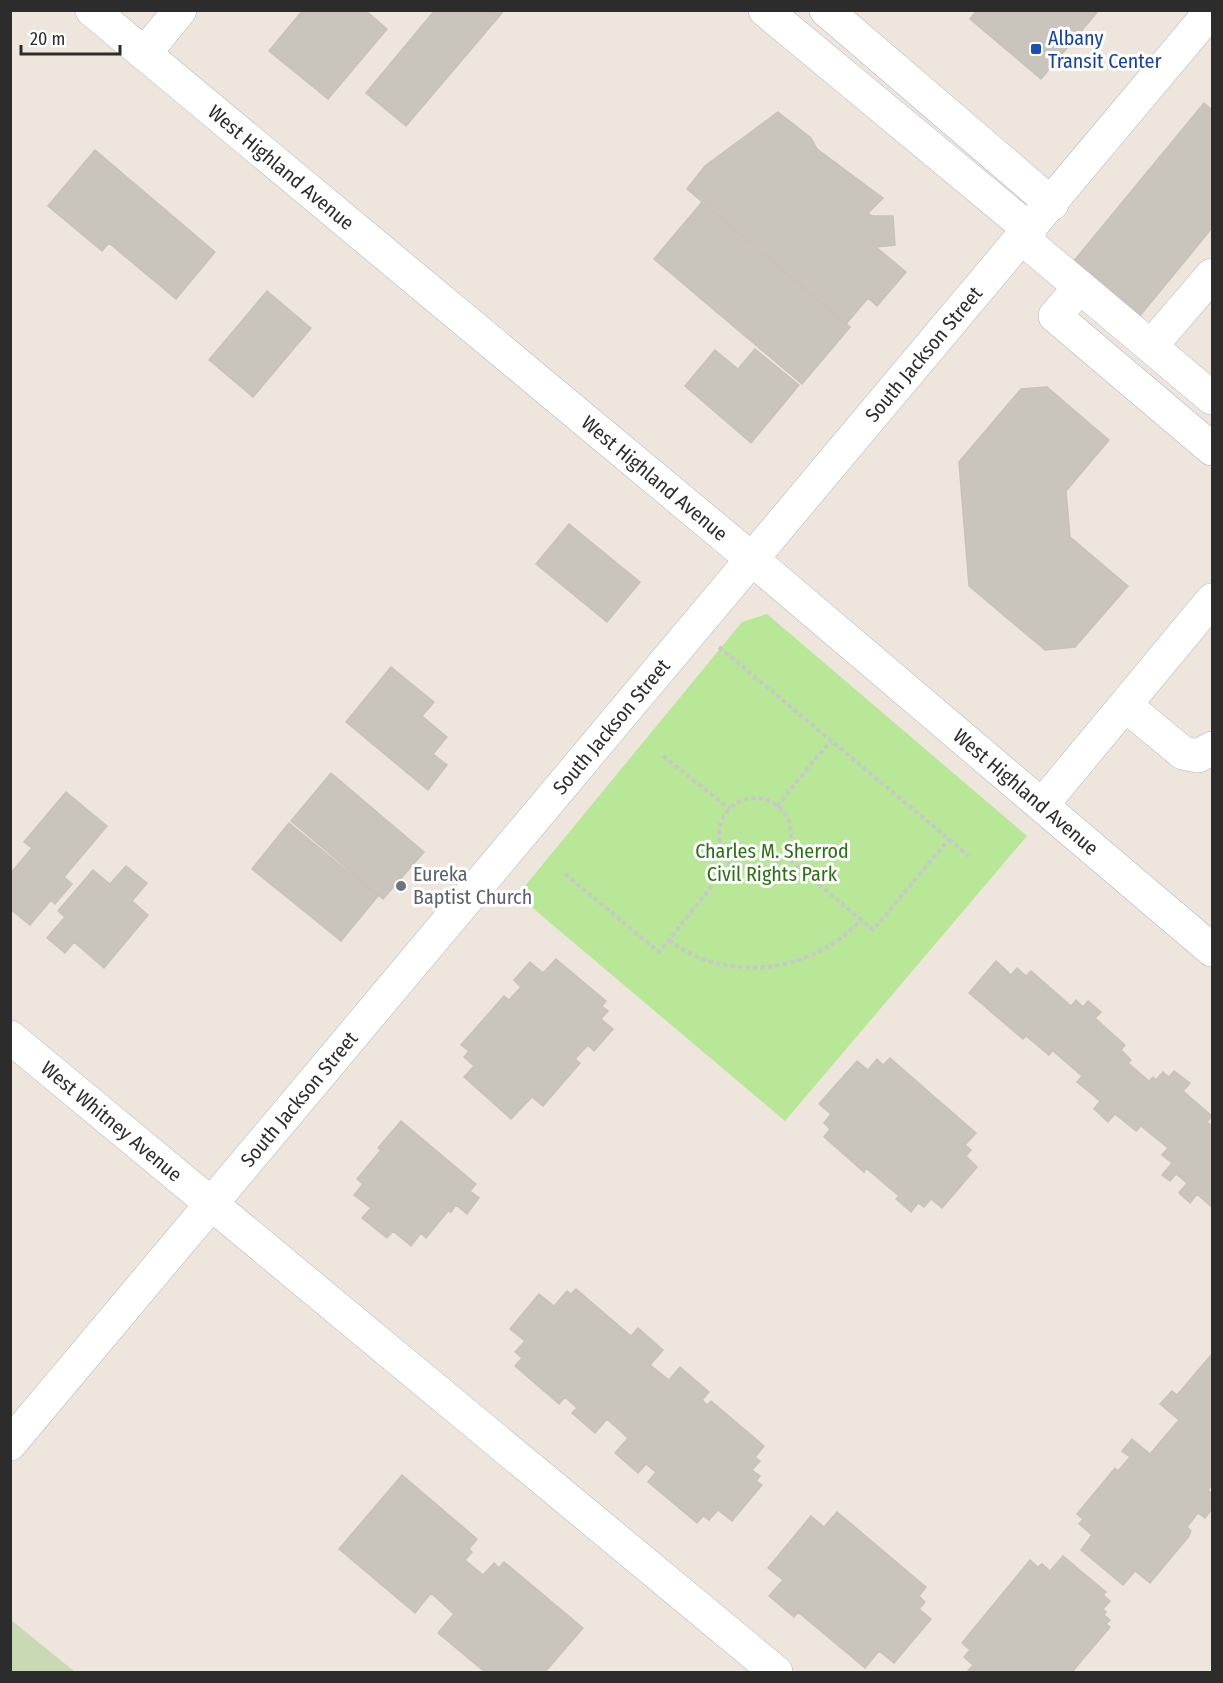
<svg xmlns="http://www.w3.org/2000/svg" width="1223" height="1683" font-family="'Fira Sans Condensed',sans-serif">
<rect width="100%" height="100%" fill="#eee6dd"/>
<path fill="#b7e797" d="M767,614L1027,836L785,1121L535,910L520,892L742,622Z"/>
<path fill="#c8d9b4" d="M10,1620H11L75,1672H11Z"/>
<path fill="#c9c4bc" stroke="#cac2b7" stroke-width="1.5" d="M303,10H365L387,29L328,99L269,51Z
M435,10L502,13L406,126L366,93Z
M977,10H1099L1041,79L970,19Z
M1204,103L1212,110V228L1139,317L1073,262Z
M778,112L811,138L817,149L883,198L868,213L872,216H893L895,245L876,247L906,272L877,306L868,298L846,324L687,189L705,166Z
M95,150L215,252L176,299L109,243L102,251L48,206Z
M702,202L850,327L802,384L654,259Z
M267,291L311,328L253,397L209,360Z
M755,349L799,385L751,443L685,386L715,350L738,369Z
M1047,387L1109,440L1066,491L1070,537L1128,586L1075,647L1045,650L969,586L959,462L1021,389Z
M569,524L640,582L607,622L536,564Z
M391,667L434,702L422,716L447,737L433,754L447,765L428,790L346,722Z
M331,773L424,852L383,899L291,821Z
M66,792L107,826L64,877L72,884L55,904L51,900L30,925L10,909V874L32,848L24,842Z
M289,823L378,896L341,941L252,869Z
M126,866L147,883L132,901L148,915L104,968L74,942L65,953L47,938L65,917L58,911L93,870L110,884Z
M556,959L606,1001L602,1006L608,1011L601,1019L613,1029L594,1051L588,1045L575,1059L580,1063L543,1106L532,1097L511,1119L464,1077L474,1066L464,1057L469,1051L461,1045L504,996L509,1000L521,987L514,980L530,962L543,973Z
M996,961L1011,975L1017,968L1026,976L1031,971L1071,1006L1076,1000L1083,1007L1088,1001L1101,1012L1095,1018L1125,1045L1121,1050L1131,1060L1128,1063L1149,1081L1153,1077L1156,1080L1163,1072L1169,1077L1174,1071L1190,1083L1183,1091L1212,1116L1207,1122L1212,1126V1207L1197,1194L1190,1203L1179,1193L1187,1183L1176,1174L1170,1181L1162,1175L1172,1163L1162,1155L1168,1148L1141,1126L1136,1131L1115,1114L1108,1122L1094,1109L1100,1101L1077,1082L1082,1076L1052,1050L1049,1055L1026,1036L1023,1039L969,993Z
M890,1058L976,1133L965,1145L971,1150L966,1156L977,1167L942,1208L931,1199L924,1207L918,1203L911,1212L896,1199L899,1196L866,1168L864,1172L824,1137L830,1129L824,1123L831,1114L819,1104L857,1061L868,1070L877,1059L883,1065Z
M401,1121L476,1184L470,1191L479,1198L467,1214L456,1205L451,1212L448,1211L426,1238L421,1233L411,1246L393,1231L387,1238L362,1218L371,1208L354,1195L363,1184L357,1179L381,1150L378,1148Z
M576,1289L631,1336L638,1328L663,1350L650,1365L669,1380L680,1367L709,1392L702,1400L707,1405L711,1401L764,1446L755,1457L760,1461L752,1470L760,1476L756,1481L762,1485L732,1521L718,1510L709,1520L703,1516L697,1523L648,1482L656,1472L646,1464L638,1473L615,1453L628,1438L607,1419L595,1433L572,1413L577,1408L565,1397L559,1404L515,1366L522,1358L515,1352L525,1341L510,1329L539,1294L554,1306L567,1291L571,1294Z
M1212,1354V1484L1208,1490L1212,1494V1509L1205,1518L1198,1513L1187,1527L1191,1531L1189,1536L1150,1583L1135,1571L1123,1585L1081,1550L1092,1535L1079,1524L1083,1519L1077,1514L1115,1468L1118,1471L1130,1457L1122,1451L1132,1439L1150,1454L1179,1420L1160,1404L1172,1391L1177,1395Z
M402,1475L477,1539L469,1549L472,1552L465,1560L483,1575L494,1563L499,1568L504,1562L583,1628L545,1672H485L438,1633L454,1614L431,1593L415,1613L339,1549Z
M837,1512L926,1587L919,1596L925,1602L919,1609L931,1619L894,1663L879,1651L865,1668L798,1612L794,1617L769,1596L783,1580L768,1568L811,1516L824,1527Z
M1063,1556L1106,1592L1103,1595L1110,1601L1103,1609L1106,1612L1104,1615L1110,1620L1106,1624L1110,1627L1072,1672H967L973,1665L964,1657L970,1650L962,1643L1030,1560L1038,1567L1042,1564L1050,1571Z"/>
<g fill="none" stroke-linecap="round" stroke-linejoin="round">
<defs>
<g id="minor">
<path id="s1" d="M92,10L753,560L1212,950"/>
<path d="M765,10L1030,230"/>
<path d="M826,10L1052,204"/>
<path d="M144,54L180,10"/>
<path d="M1023,239L1212,398"/>
<path d="M1080,287L1055,316L1212,449"/>
<path d="M1151,346L1212,275"/>
<path d="M1125,705L1183,753L1198,756L1212,748"/>
<path d="M1042,805L1212,600"/>
<path id="s2" d="M10,1037L776,1672"/>
<path id="s3" d="M10,1444L1212,10"/>
</g>
</defs>
<use href="#minor" stroke="#b1b5c0" stroke-width="34"/>
<path stroke="#c8c8c8" stroke-width="4" stroke-dasharray="4.5 3" stroke-linecap="butt" d="M719,647L969,856
M663,756L730,809
M719 834a36 36 0 1 1 72 0a36 36 0 1 1-72 0Z
M777,806L831,740
M784,855L873,930L949,839
M565,874L659,952L732,861
M669,940C727,985 812,973 861,920"/>
<use href="#minor" stroke="#fff" stroke-width="33"/>
</g>
<rect fill="#1a4fb4" stroke="#fff" stroke-width="2" x="1030" y="43" width="12" height="12" rx="3"/>
<circle fill="#6b7280" stroke="#fff" stroke-width="2" cx="401" cy="886" r="6"/>
<g text-anchor="middle" dominant-baseline="central" stroke-width="6" stroke-linejoin="round" paint-order="stroke">
<g font-size="20" fill="#164399" stroke="#fff" text-anchor="start">
<text x="1048" y="38">Albany<tspan x="1048" dy="23">Transit Center</tspan></text>
</g>
<g font-size="20" fill="#2c2c2c" stroke="#fff">
<text stroke="none"><textPath href="#s1" startOffset="246">West Highland Avenue</textPath></text>
<text stroke="none"><textPath href="#s3" startOffset="1422">South Jackson Street</textPath></text>
<text stroke="none"><textPath href="#s1" startOffset="732">West Highland Avenue</textPath></text>
<text stroke="none"><textPath href="#s3" startOffset="936">South Jackson Street</textPath></text>
<text stroke="none"><textPath href="#s1" startOffset="1218">West Highland Avenue</textPath></text>
<text stroke="none"><textPath href="#s3" startOffset="450">South Jackson Street</textPath></text>
<text stroke="none"><textPath href="#s2" startOffset="132">West Whitney Avenue</textPath></text>
</g>
<g font-size="20" fill="#2d6e17" stroke="#fff">
<text x="772" y="851">Charles M. Sherrod<tspan x="772" dy="23">Civil Rights Park</tspan></text>
</g>
<g font-size="20" fill="#5b616d" stroke="#fff" text-anchor="start">
<text x="413" y="874">Eureka<tspan x="413" dy="23">Baptist Church</tspan></text>
</g>
</g>
<rect width="1223" height="1683" fill="none" stroke="#2c2c2c" stroke-width="24"/>
<path d="M21 45v9h99v-9" fill="none" stroke="#2c2c2c" stroke-width="3"/>
<text x="30" y="45" font-size="18" fill="#2c2c2c" stroke="#ffffff" stroke-width="4.5" paint-order="stroke">20 m</text>
</svg>
